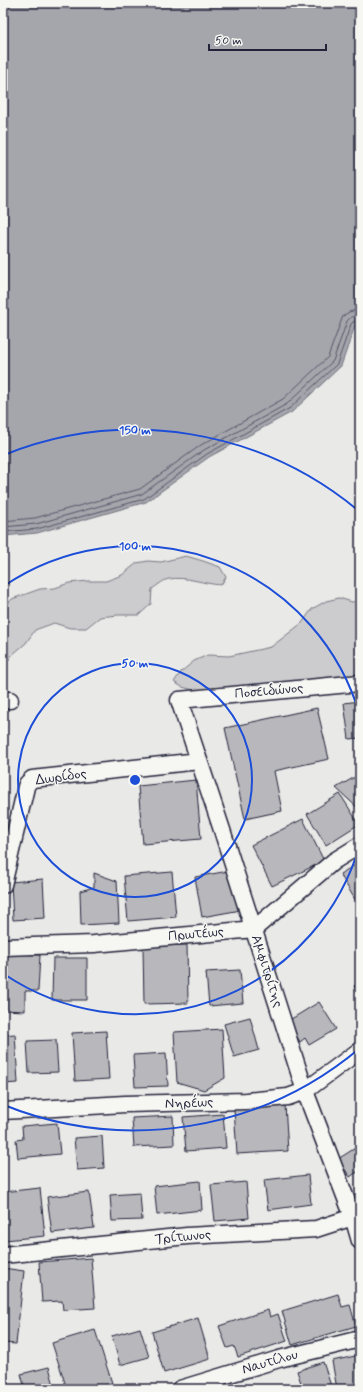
<svg xmlns="http://www.w3.org/2000/svg" width="363" height="1392" font-family="Mynerve,sans-serif">
<rect width="100%" height="100%" fill="#e9e9e7"/>
<filter id="ink" filterUnits="userSpaceOnUse"><feTurbulence type="fractalNoise" baseFrequency=".025" numOctaves="2"/><feDisplacementMap in="SourceGraphic" scale="8" xChannelSelector="R" yChannelSelector="G"/><feConvolveMatrix kernelMatrix="1 2 1 2 8 2 1 2 1" color-interpolation-filters="sRGB"/></filter>
<g filter="url(#ink)">
<path fill="#ccccce" stroke="#777784" d="M186,556L203,561L220,567L226,577L221,585C204,584 186,576 169,579C163,580 157,586 152,589L151,604L139,615H118L100,617L86,628H70L54,623L35,630L26,643L12,655L4,667L3,684V608L12,599L40,589L55,588L69,583L88,581H106L122,575L137,563L148,561L161,562Z
M339,598L352,602L360,601V676L198,691L182,687L174,682L181,672L194,661L208,655L229,656L271,647L302,623L312,609L326,601Z"/>
<path fill="#a5a5ac" stroke="#71717f" d="M3,3H360V323L355,326L341,366L292,412L209,457L146,502L37,533L3,536Z"/>
<g fill="none" stroke-linecap="round" stroke-linejoin="round">
<path stroke="#565668" stroke-width="1" d="M3,521L35,518L140,489L201,445L283,399L328,357L343,316L349,312L360,309
M3,527L36,524L142,494L204,450L287,404L333,361L347,321L351,317L360,315
M3,532L37,529L144,499L207,454L290,408L337,364L351,324L353,322L360,320"/>
</g>
<path fill="#b8b8bc" stroke="#22223b" d="M360,701V738L349,739L344,703Z
M317,708L329,759L274,771L282,811L245,819L225,728Z
M360,774V810L336,788Z
M196,780L201,839L143,844L138,786Z
M340,794L359,824L326,845L307,814Z
M303,819L324,861L272,886L251,845Z
M360,862V908L340,874Z
M234,870L241,910L202,917L195,877Z
M172,872L176,917L128,921L124,876Z
M94,873L117,881L119,923L81,925L80,891L94,887Z
M43,879L45,918L13,920L11,882Z
M187,945L188,1003L144,1004L143,946Z
M3,954L40,955L38,991H25V1011L3,1010Z
M53,958H87V1000H52Z
M240,970L243,1003L209,1006L206,972Z
M360,982V997L354,986Z
M319,1002L336,1029L309,1045L305,1038L300,1042L288,1021Z
M250,1017L259,1050L234,1057L224,1024Z
M222,1029L225,1078L204,1090L177,1082L174,1032Z
M106,1031L109,1079L75,1081L72,1033Z
M15,1034L18,1083L3,1084V1035Z
M56,1040L58,1072L29,1073L27,1041Z
M166,1053L168,1086L135,1087L133,1055Z
M285,1105L288,1151L237,1154L234,1109Z
M223,1114L226,1148L186,1151L183,1117Z
M173,1116L174,1145L134,1147L132,1118Z
M57,1123L60,1154L18,1158L16,1140L23,1139L22,1126Z
M102,1136L104,1168L77,1170L74,1138Z
M360,1145V1177L357,1172L350,1177L338,1159Z
M308,1175L311,1204L268,1210L264,1180Z
M200,1181L202,1210L157,1215L154,1186Z
M246,1182L249,1218L215,1221L211,1185Z
M40,1188L45,1236L5,1240L3,1216V1192Z
M89,1192L94,1228L52,1233L47,1197Z
M140,1193L142,1220L112,1221L110,1195Z
M91,1258L95,1308L63,1310L62,1301L42,1302L39,1262Z
M3,1268L24,1271L16,1344L3,1343Z
M338,1294L342,1307L350,1305L356,1326L292,1345L282,1311Z
M268,1310L270,1317L278,1314L287,1341L238,1357L234,1346L227,1348L219,1326Z
M198,1318L210,1359L164,1373L152,1332Z
M140,1328L149,1357L120,1365L112,1336Z
M95,1330L112,1383L94,1389H67L52,1343Z
M360,1355V1385L337,1389L332,1361Z
M323,1362L332,1389H303L297,1371Z
M49,1367L55,1389H25L21,1374Z
M3,1371L8,1389H3Z"/>
<g fill="none" stroke-linecap="round" stroke-linejoin="round">
<defs>
<path id="street" d="M360,683L179,700L222,830L305,1091L353,1217L360,1241
M3,700H10
M3,885L26,787L27,784L32,779L199,761
M3,947L94,944L254,929L334,861L360,845
M3,1111L125,1104L246,1101L288,1097L305,1091L360,1050
M3,1255L187,1236L316,1229L353,1217L360,1212
M180,1389L279,1359L360,1339"/>
</defs>
<use href="#street" stroke="#22223b" stroke-width="19"/>
<use href="#street" stroke="#f6f6f2" stroke-width="16"/>
</g>
</g>
<g fill="none" stroke="#1d4ed8" stroke-width="2">
<circle cx="135" cy="780" r="117"/>
<path d="M360 844A234 234 0 0 1 4 974M4 586A234 234 0 0 1 360 716"/>
<path d="M360 1048A350 350 0 0 1 4 1105M4 455A350 350 0 0 1 360 512"/>
</g>
<g text-anchor="middle" dominant-baseline="central" stroke-width="3" stroke-linejoin="round" paint-order="stroke">
<g font-size="14" fill="#22223b" stroke="#f6f6f2">
<text transform="translate(269 691) rotate(-5)">Ποσειδώνος</text>
<text transform="translate(61 777) rotate(-8)">Δωρίδος</text>
<text transform="translate(196 934) rotate(-5)">Πρωτέως</text>
<text transform="translate(267 971) rotate(72)">Αμφιτρίτης</text>
<text transform="translate(189 1103) rotate(-2)">Νηρέως</text>
<text transform="translate(183 1237) rotate(-5)">Τρίτωνος</text>
<text transform="translate(270 1362) rotate(-16)">Ναυτίλου</text>
</g>
</g>
<circle cx="135" cy="780" r="6" fill="#1d4ed8" stroke="#f6f6f2" stroke-width="2"/>
<g font-size="12" text-anchor="middle" font-weight="bold" fill="#1d4ed8" stroke="#f6f6f2" stroke-width="3" stroke-linejoin="round" paint-order="stroke">
<text x="135" y="434">150 m</text>
<text x="135" y="550">100 m</text>
<text x="135" y="667">50 m</text>
</g>
<rect width="363" height="1392" fill="none" stroke="#f6f6f2" stroke-width="16"/>
<rect x="8" y="8" width="347" height="1376" fill="none" stroke="#22223b" stroke-width="1.5" filter="url(#ink)"/>
<path d="M209 44v6h117v-6" fill="none" stroke="#22223b" stroke-width="2"/>
<text x="215" y="44" font-size="12" fill="#22223b" stroke="#f6f6f2" stroke-width="3" paint-order="stroke">50 m</text>
</svg>
